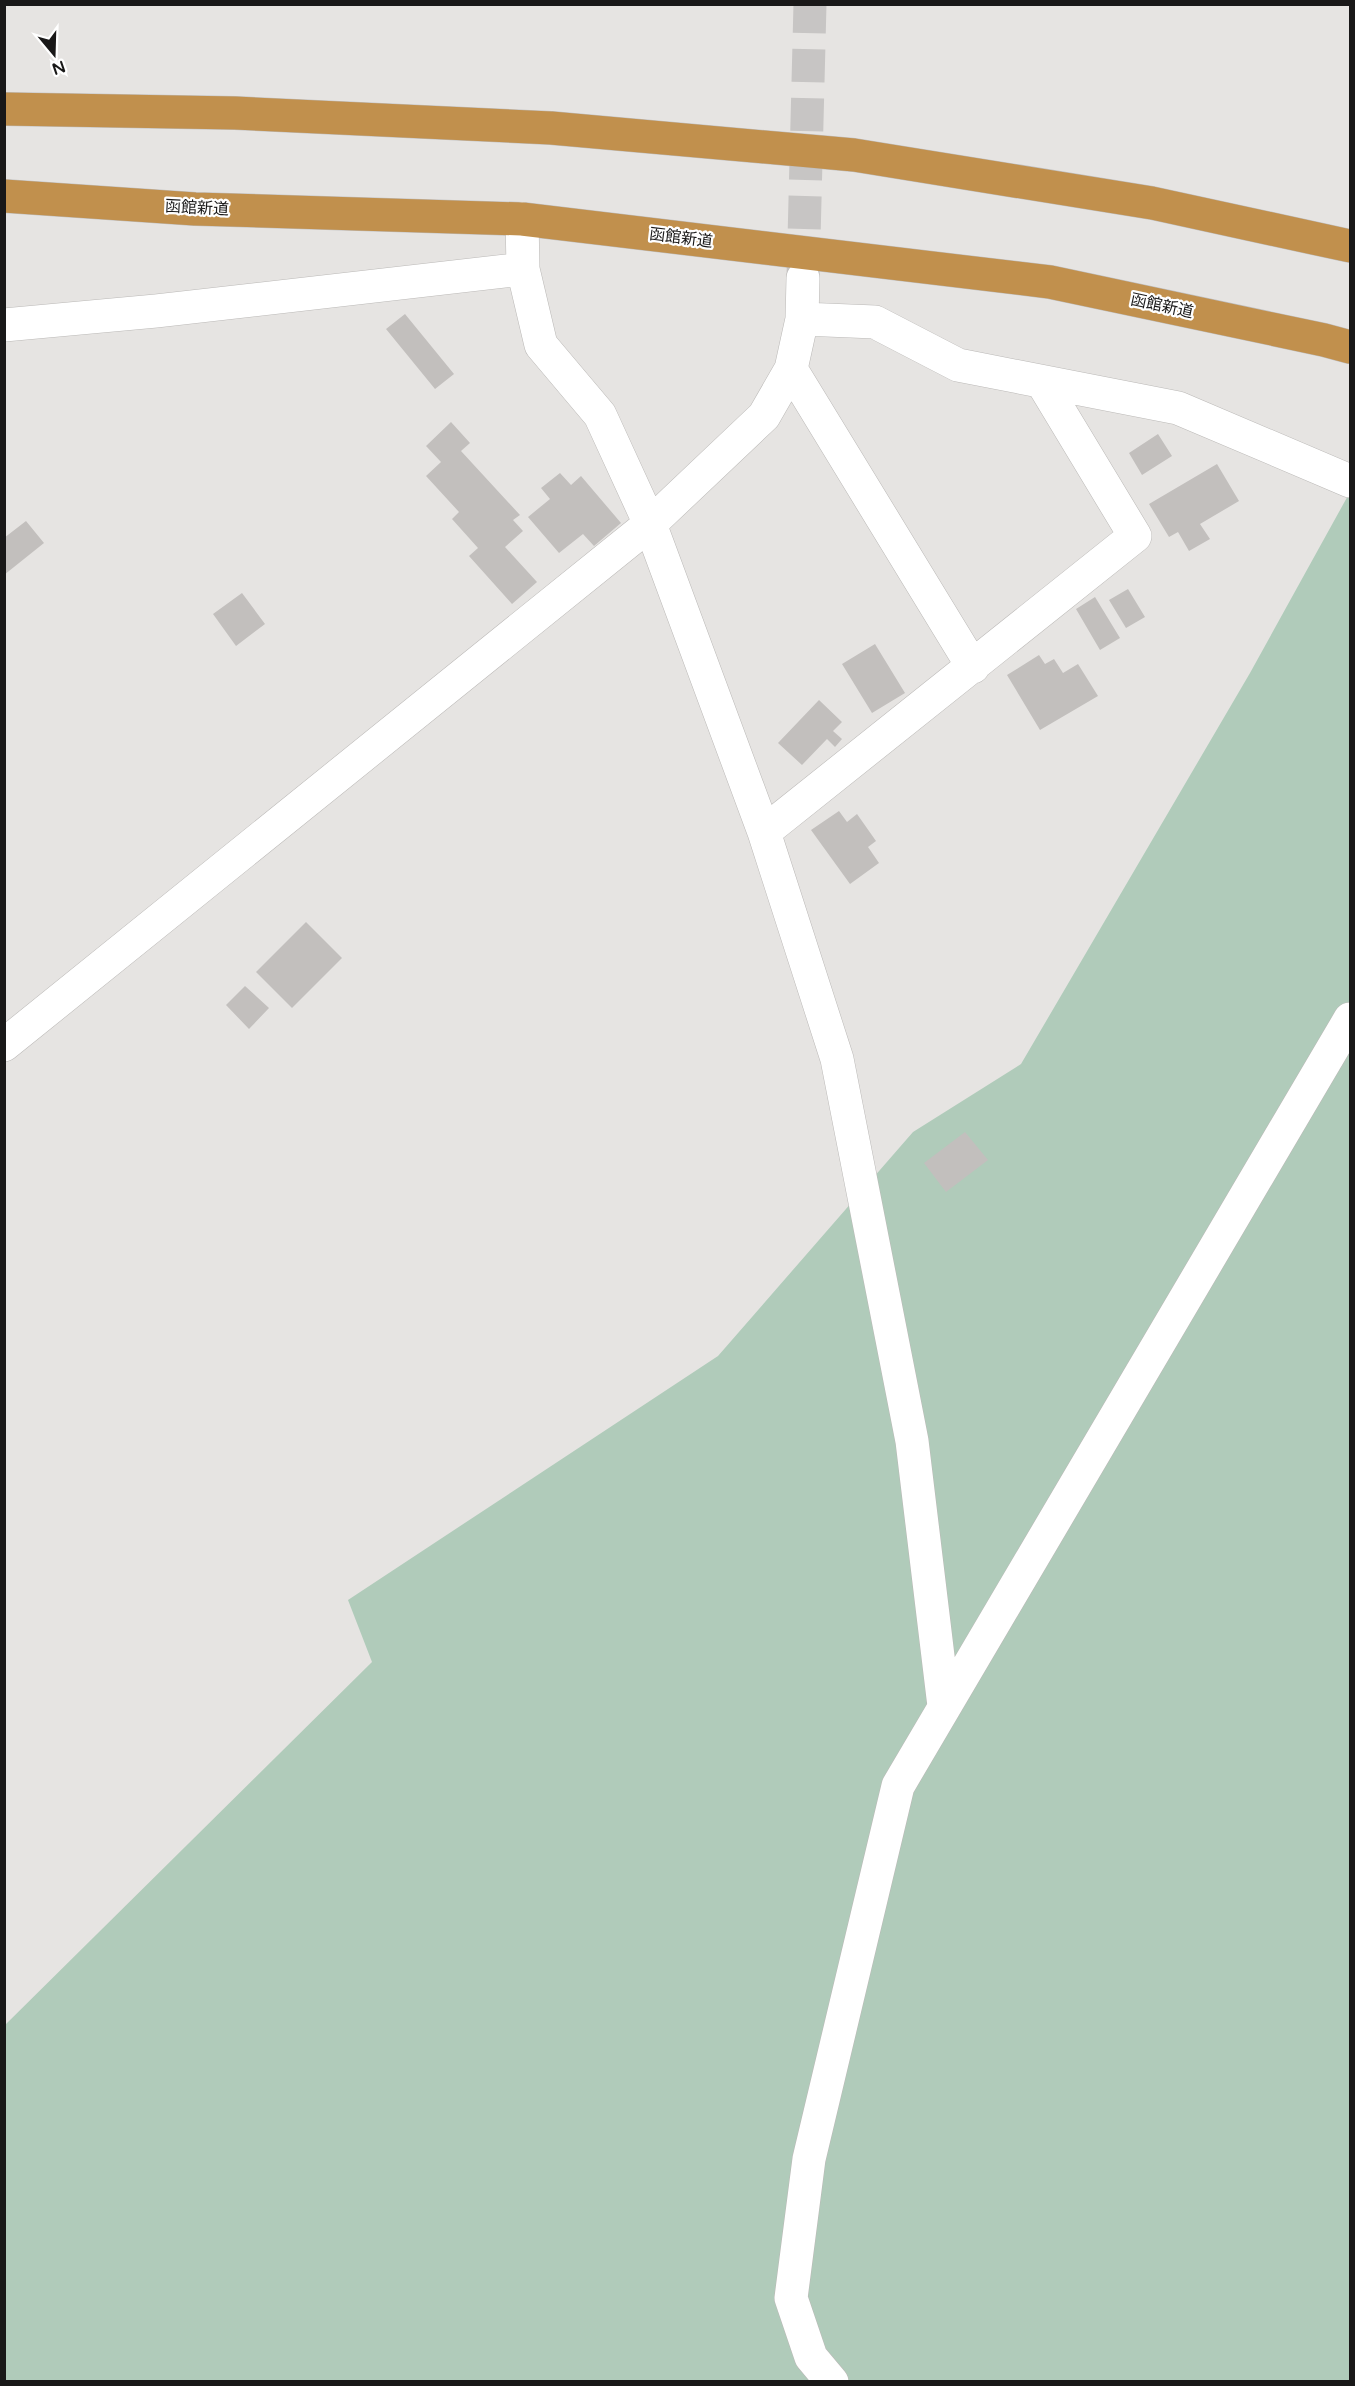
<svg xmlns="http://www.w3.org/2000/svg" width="1355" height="2386" font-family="'Varela Round','Noto Sans JP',sans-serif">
<rect width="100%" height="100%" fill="#e6e4e2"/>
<path fill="#b0cbba" d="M1350,492V2381L5,2382V2025L372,1662L348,1600L718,1356L913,1132L1021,1064L1250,673Z"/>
<path fill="#c2bfbd" d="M405,314L454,374L435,389L386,329Z
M451,422L470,443L461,451L520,515L513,520L523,531L505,547L537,582L512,604L469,556L478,548L452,519L459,512L426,476L441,462L426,446Z
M1158,434L1172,456L1142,475L1129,453Z
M1217,464L1239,501L1200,524L1210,539L1189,551L1178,532L1169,537L1149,504Z
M560,473L571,485L581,476L621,523L594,546L583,534L559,553L528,517L550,499L541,488Z
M26,521L44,543L4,575V538Z
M1128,589L1145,617L1126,628L1109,600Z
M242,593L265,624L236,646L213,614Z
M1095,597L1120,638L1100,650L1076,609Z
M875,644L905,693L872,713L842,664Z
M1039,655L1045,664L1054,659L1063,673L1078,664L1098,696L1040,730L1007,675Z
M819,700L842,722L833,731L842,739L835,747L827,739L802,765L778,743Z
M839,811L847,822L857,814L876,841L868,847L879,863L850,884L811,830Z
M306,922L342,958L292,1008L256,972Z
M245,986L269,1008L249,1029L226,1005Z
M965,1132L988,1160L946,1192L924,1163Z"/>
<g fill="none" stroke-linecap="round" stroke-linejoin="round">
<path stroke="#c7c5c4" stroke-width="33" stroke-dasharray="33 16" stroke-linecap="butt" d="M803,278L810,4"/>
<defs>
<path id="minor" d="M522,219L523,269L541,345L600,415L650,524L764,832L837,1059L912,1441L944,1706
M802,319L875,322L958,365L1178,408L1350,481
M4,325L156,311L523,269
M791,369L973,667
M764,832L1135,536L1042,382
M4,1045L650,524L764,416L791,369L802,319L803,278
M832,2382L811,2357L791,2298L809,2159L898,1786L1350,1019"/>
<path id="highway" d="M4,109L235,113L551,128L854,155L1152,203L1350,246
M4,196L195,209L522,219L1050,282L1324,340L1350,347"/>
</defs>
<use href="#minor" stroke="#bbb9b7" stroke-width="34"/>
<use href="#highway" stroke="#bfbebe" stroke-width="34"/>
<use href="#minor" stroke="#fff" stroke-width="33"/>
<use href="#highway" stroke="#c1904d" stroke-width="33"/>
</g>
<g text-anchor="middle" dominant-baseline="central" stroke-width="4.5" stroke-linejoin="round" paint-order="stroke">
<g font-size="16" fill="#191818" stroke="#fff">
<text transform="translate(197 208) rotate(3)">函館新道</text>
<text transform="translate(681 238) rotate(7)">函館新道</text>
<text transform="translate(1162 306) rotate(12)">函館新道</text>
</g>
</g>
<rect width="1355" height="2386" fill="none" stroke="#191818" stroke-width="12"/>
<g transform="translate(54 54) rotate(161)" stroke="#ffffff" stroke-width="4.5" paint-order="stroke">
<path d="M0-4.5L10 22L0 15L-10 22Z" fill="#191818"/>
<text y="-9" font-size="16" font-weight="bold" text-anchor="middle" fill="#191818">N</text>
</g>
</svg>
